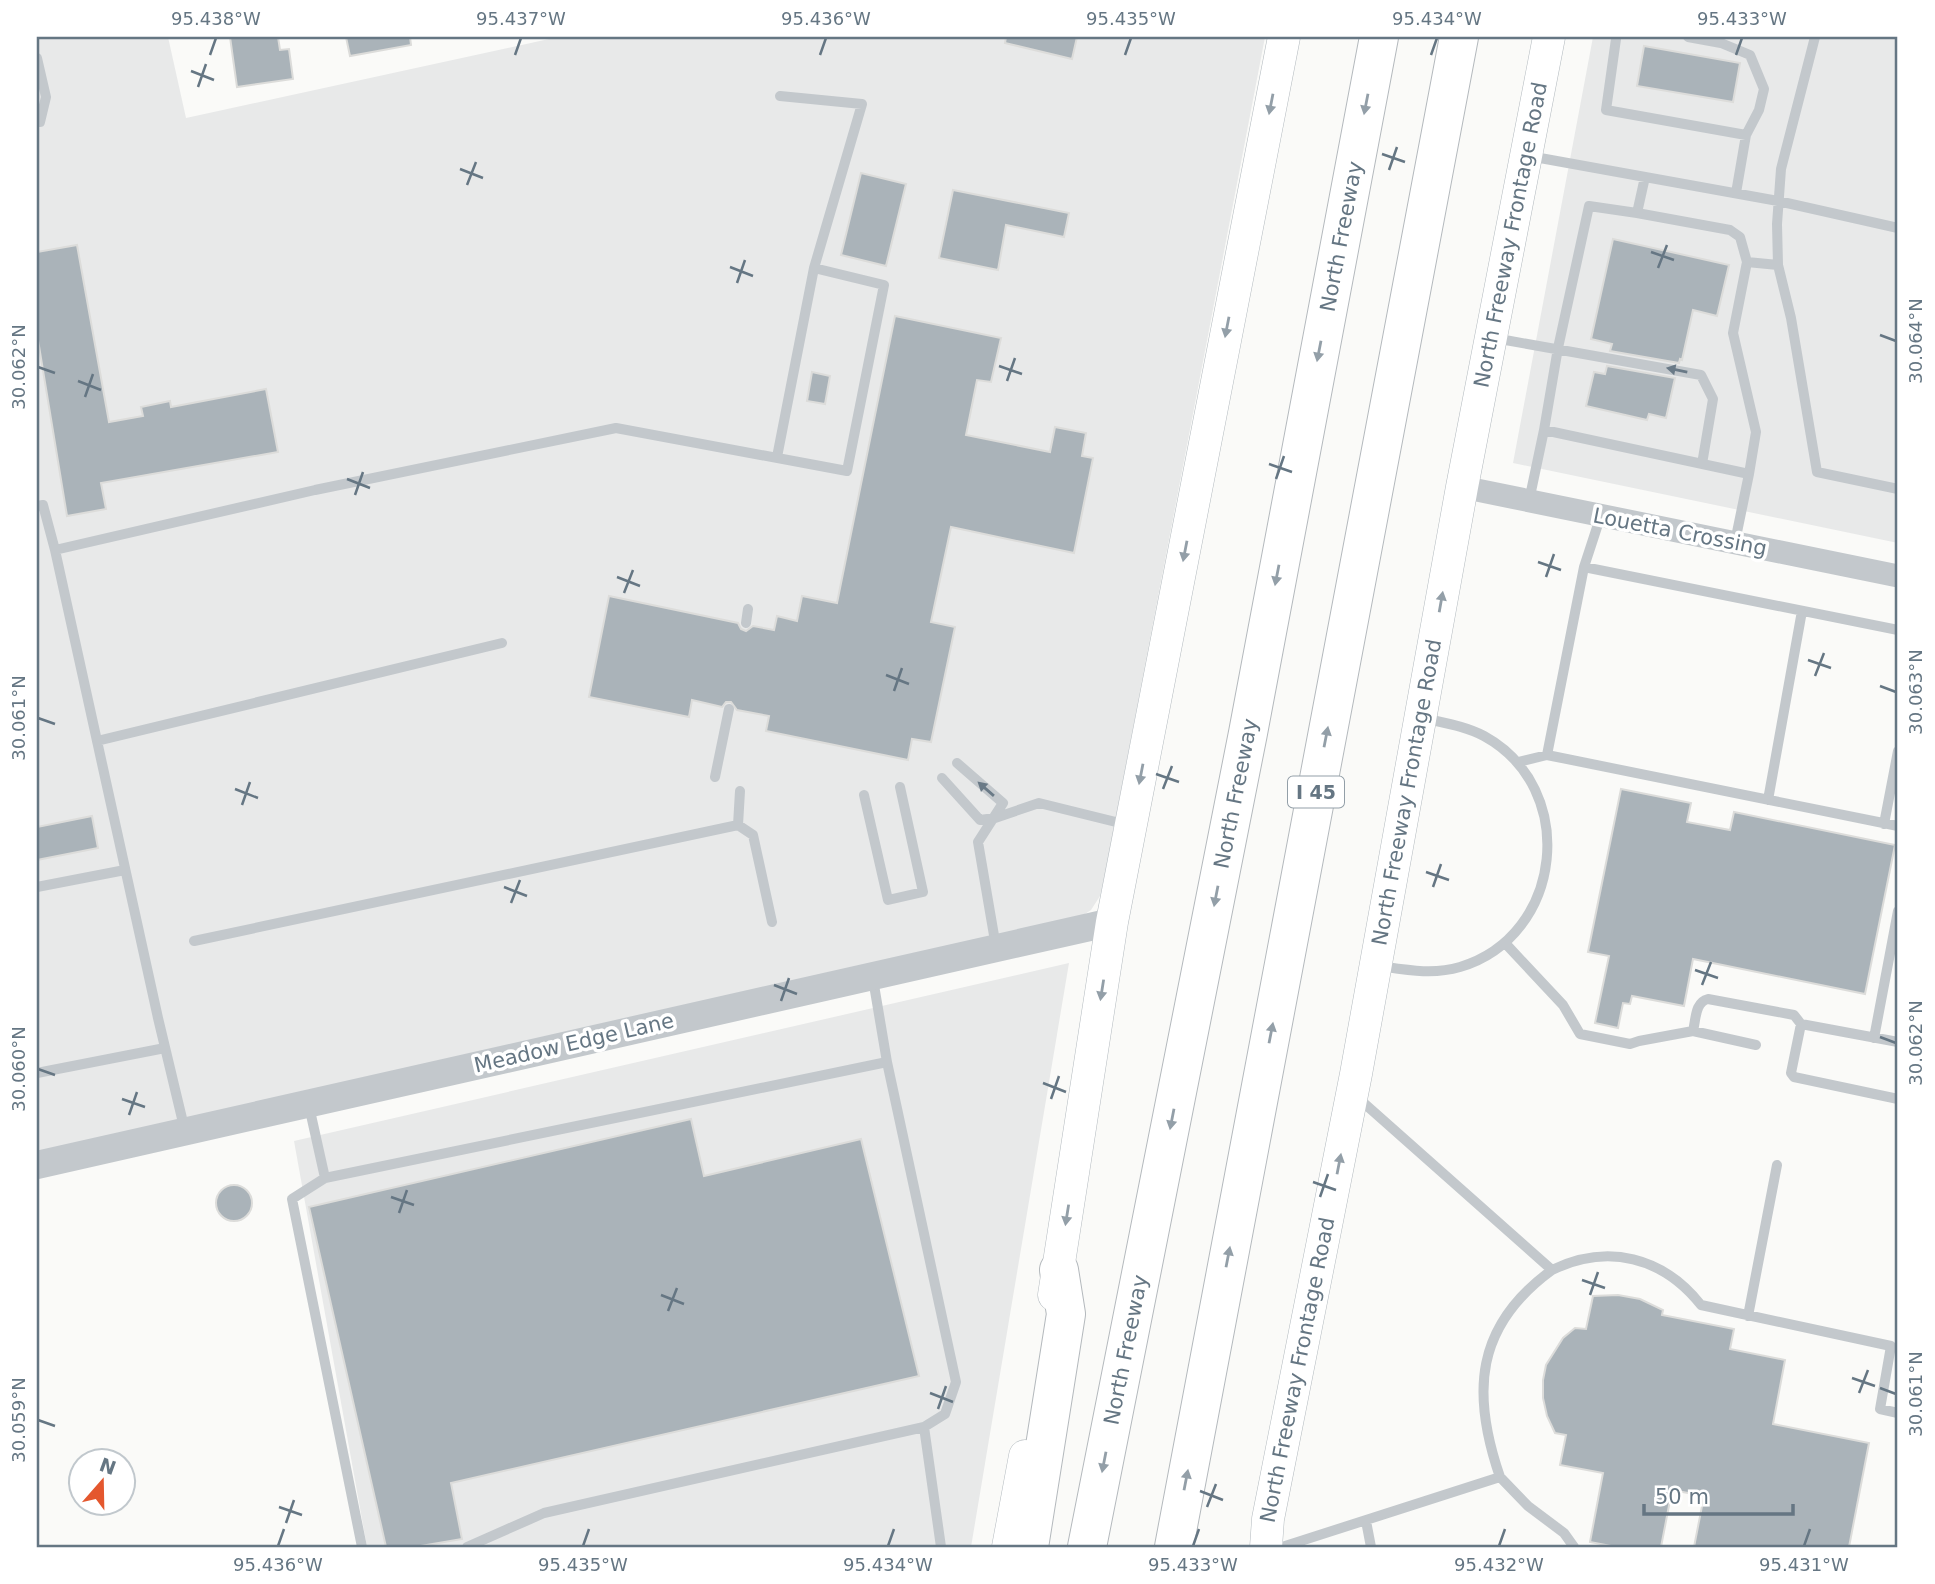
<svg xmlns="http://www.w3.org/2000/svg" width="1935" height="1584" font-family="'DejaVu Sans',sans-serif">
<rect width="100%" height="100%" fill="#fafaf8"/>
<path fill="#e8e9e9" d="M37,37H168L186,118L558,37H1265L1106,869L1100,896L1091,910L1079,918L37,1155Z
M1593,37H1898V543L1513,463Z
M1069,963L971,1547H367L294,1141Z"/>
<path fill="#aab3b9" stroke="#dcdcda" stroke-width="2" d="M230,37H278L280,50L289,49L293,79L237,87Z
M346,37H410L411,45L350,56Z
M1006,37H1077L1072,59L1005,43Z
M1644,46L1740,63L1733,102L1637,86Z
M861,173L906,184L886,266L841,255Z
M953,190L1069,213L1064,237L1006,225L998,270L939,258Z
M1613,239L1729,265L1717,316L1693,310L1682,360L1680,359L1679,363L1610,351L1612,344L1591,339Z
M77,245L109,422L143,416L141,407L170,401L171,407L266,389L278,452L101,483L106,509L67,516L37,334V252Z
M895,316L1001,338L991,382L977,380L966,435L1050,452L1055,427L1086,433L1082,456L1093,458L1074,553L951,527L931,622L955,627L931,742L912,739L908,760L766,731L769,716L737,710L731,702H726L722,707L692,700L689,717L589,697L609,596L738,623L741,629L746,631L753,626L774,630L777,616L797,621L802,596L837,603Z
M1607,366L1675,378L1666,418L1649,414L1647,420L1586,406L1594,372L1605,374Z
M812,372L830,376L825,404L807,401Z
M1621,789L1691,803L1687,822L1730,830L1734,812L1895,845L1865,994L1693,959L1684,1006L1632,996L1630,1004L1623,1003L1618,1028L1595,1023L1609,956L1588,952Z
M92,816L98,848L37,860V827Z
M691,1119L704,1176L861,1139L919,1376L451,1483L462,1539L415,1547H386L309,1207Z
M216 1203a18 18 0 1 1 36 0a18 18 0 1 1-36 0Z
M1618,1295L1640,1299L1663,1310L1662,1315L1734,1329L1730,1349L1785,1360L1773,1424L1869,1443L1849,1547H1694L1704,1496L1672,1490L1661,1547H1616L1590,1542L1603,1473L1560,1465L1566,1435L1555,1433L1547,1416L1543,1398V1380L1546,1365L1563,1338L1575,1328L1586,1329L1593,1296Z"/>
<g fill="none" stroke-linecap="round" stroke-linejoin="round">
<defs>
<g id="secondary">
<path d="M1054,1295L1112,922L1284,37"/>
<path d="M1008,1547L1025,1456"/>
<path id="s1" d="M1266,1547L1268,1519L1356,1074L1462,487L1549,37"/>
</g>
<g id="motorway">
<path d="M1029,1547L1066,1314L1059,1270"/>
<path id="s2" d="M1087,1547L1248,733L1379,37"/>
<path d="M1174,1547L1459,37"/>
</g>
</defs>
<use href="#secondary" stroke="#b3babf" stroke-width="33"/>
<use href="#motorway" stroke="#b4b9bd" stroke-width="40"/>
<path stroke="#c3c8cc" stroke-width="10" d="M1815,37L1781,169L1777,224L1778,265L1791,318L1817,472L1898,489
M1616,39L1606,110L1746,135L1759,110L1764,89L1750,55L1721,43L1688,37
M37,58L46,97L40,122H37
M780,96L862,104L814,268
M1529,156L1778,201L1898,228
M1736,193L1746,135
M1637,213L1730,230L1740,237L1747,262L1733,333L1756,432L1749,474L1544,430L1558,348L1589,206L1637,213L1645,177
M1747,262L1778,265
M1494,338L1701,375L1713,399L1702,464
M1529,501L1544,430
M37,506L43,505L55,550
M1735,542L1749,474
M1584,567L1898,630
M746,623L748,609
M97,741L502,643
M1547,755L1584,567L1601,515
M1518,762L1547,755L1898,826
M957,763L1003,803L978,842L996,947
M715,777L729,709
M942,778L980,820L995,818L1039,803L1128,825
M864,795L888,900L923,892L900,787
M1768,800L1802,611
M1884,824L1898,751
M738,825L740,791
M37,887L125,870
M194,941L738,825L753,835L772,922
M1505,943L1563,1005L1580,1034L1630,1044L1639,1041L1693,1031C1696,1019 1695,1002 1708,999L1794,1015L1801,1024L1898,1042
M1380,966C1407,970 1433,975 1460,967C1564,936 1579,788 1484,736C1465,726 1444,723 1423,718
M1801,1024L1791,1073L1794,1077L1898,1099
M1693,1031L1756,1045
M1874,1038L1898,911
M37,1073L165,1048
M1357,1097L1552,1270C1608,1243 1663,1257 1701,1305L1891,1346L1880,1409L1898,1413
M309,1106L325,1178L887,1062
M185,1131L158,1018L55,550L315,490L616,428L847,471L884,285L814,268L777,457
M325,1178L292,1199L362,1547
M1748,1316L1777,1165
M924,1427L941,1547
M1500,1477C1471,1393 1475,1326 1552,1270
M1366,1521L1371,1547
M467,1547L544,1513L924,1427L945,1414L956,1382L887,1062L873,979
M1282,1547L1500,1477L1528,1506L1564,1533L1574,1547"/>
<path stroke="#c3c8cc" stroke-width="23" d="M1462,487L1898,576"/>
<path stroke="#c3c8cc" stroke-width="28" d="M37,1165L1112,922"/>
<use href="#secondary" stroke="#fff" stroke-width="32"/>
<use href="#motorway" stroke="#fff" stroke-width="38"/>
</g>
<defs><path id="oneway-solid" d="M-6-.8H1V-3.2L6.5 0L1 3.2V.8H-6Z" transform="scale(1.75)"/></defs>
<g fill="#939fa8">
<use href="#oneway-solid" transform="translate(1271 104) rotate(101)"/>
<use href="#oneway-solid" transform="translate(1366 104) rotate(101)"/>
<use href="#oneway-solid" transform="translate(1227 327) rotate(101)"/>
<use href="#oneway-solid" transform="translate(1319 351) rotate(101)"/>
<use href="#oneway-solid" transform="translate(1185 551) rotate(101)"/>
<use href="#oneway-solid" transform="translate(1277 575) rotate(101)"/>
<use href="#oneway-solid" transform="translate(1441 602) rotate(-80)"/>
<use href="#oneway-solid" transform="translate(1326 737) rotate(-79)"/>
<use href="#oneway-solid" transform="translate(1141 774) rotate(101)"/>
<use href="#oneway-solid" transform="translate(1216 896) rotate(101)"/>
<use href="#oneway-solid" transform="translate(1102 990) rotate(99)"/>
<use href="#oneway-solid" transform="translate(1271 1033) rotate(-79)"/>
<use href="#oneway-solid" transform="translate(1172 1119) rotate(101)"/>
<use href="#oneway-solid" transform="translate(1339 1164) rotate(-79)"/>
<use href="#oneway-solid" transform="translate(1067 1215) rotate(99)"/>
<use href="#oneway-solid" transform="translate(1228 1257) rotate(-79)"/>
<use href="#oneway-solid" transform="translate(1104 1462) rotate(101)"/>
<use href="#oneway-solid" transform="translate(1186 1480) rotate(-79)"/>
</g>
<g fill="#6a7a87">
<use href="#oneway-solid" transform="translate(1677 370) rotate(-169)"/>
<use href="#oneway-solid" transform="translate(986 789) rotate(-139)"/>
</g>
<path fill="none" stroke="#657683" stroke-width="2.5" d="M210,55L216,38M515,55L521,38M820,55L826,38M1125,55L1131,38M1431,55L1437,38M1736,55L1742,38M191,71L214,80M198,87L206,64M1382,154L1405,162M460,169L483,178M1389,170L1397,147M467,185L476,162M1651,252L1674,260M730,267L753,276M1658,268L1667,245M737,283L745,260M1880,335L1896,341M999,366L1022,374M38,367L55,373M78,381L101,390M1007,381L1015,358M85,397L93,374M1269,464L1292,472M347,479L370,488M1276,479L1284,456M355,495L363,472M1538,562L1561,570M617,577L640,586M1546,577L1554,554M624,593L633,570M1808,660L1831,668M886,675L909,684M1815,676L1824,653M1880,686L1896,692M894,691L902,668M38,718L55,724M1156,774L1179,782M235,789L258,798M1163,789L1172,766M242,805L250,782M1426,872L1449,880M504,887L527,896M1433,887L1441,864M511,903L520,880M1695,970L1718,978M774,985L797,994M1702,985L1711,962M781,1001L789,978M1880,1037L1896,1043M38,1069L55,1075M1043,1083L1066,1092M122,1099L145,1107M1051,1099L1059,1076M129,1115L137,1092M1313,1182L1336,1190M391,1197L414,1205M1320,1197L1328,1174M399,1213L407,1190M1582,1280L1605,1288M661,1295L684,1304M1590,1295L1598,1272M668,1311L677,1288M1852,1378L1875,1386M1880,1388L1896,1394M930,1393L953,1402M1859,1393L1868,1370M938,1409L946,1386M38,1420L55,1426M1200,1491L1223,1500M279,1507L302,1515M1207,1507L1216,1484M286,1523L294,1500M278,1546L284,1529M583,1546L589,1529M888,1546L894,1529M1193,1546L1199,1529M1499,1546L1505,1529M1804,1546L1810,1529"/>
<g text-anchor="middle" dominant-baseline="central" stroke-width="7" stroke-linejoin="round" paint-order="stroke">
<rect fill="#fff" stroke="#939fa8" stroke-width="2" x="1288" y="776.5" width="56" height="31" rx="5"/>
<g font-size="19" font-weight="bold" fill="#657683">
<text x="1316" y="792">I 45</text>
</g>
<g font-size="21" fill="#657683" stroke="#fff">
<text stroke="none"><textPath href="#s2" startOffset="1335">North Freeway</textPath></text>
<text stroke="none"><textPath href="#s1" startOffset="1335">North Freeway Frontage Road</textPath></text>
<text transform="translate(1680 532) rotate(11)">Louetta Crossing</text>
<text stroke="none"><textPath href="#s1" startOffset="768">North Freeway Frontage Road</textPath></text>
<text stroke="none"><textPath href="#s2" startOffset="768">North Freeway</textPath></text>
<text transform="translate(574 1043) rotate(-13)">Meadow Edge Lane</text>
<text stroke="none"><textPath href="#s2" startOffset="201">North Freeway</textPath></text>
<text stroke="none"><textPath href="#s1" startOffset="180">North Freeway Frontage Road</textPath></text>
</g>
</g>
<rect width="1935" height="1584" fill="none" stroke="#ffffff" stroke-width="77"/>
<g transform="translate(102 1482) rotate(20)"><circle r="33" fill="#ffffff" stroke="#c1c8cd" stroke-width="2"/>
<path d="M0-5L12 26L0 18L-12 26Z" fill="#e4572e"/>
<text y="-10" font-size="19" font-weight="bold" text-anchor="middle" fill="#657683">N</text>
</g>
<path d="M1644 1504v10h149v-10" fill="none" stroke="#657683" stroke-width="3.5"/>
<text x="1655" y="1504" font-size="21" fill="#657683" stroke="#ffffff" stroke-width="5" paint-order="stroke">50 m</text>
<rect x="38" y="38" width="1858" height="1508" fill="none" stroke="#657683" stroke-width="2.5"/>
<g font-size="18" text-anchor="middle" fill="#657683">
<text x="216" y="25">95.438°W</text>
<text x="521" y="25">95.437°W</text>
<text x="826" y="25">95.436°W</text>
<text x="1131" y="25">95.435°W</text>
<text x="1437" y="25">95.434°W</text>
<text x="1742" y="25">95.433°W</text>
<text transform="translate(1916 341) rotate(-90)" y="6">30.064°N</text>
<text transform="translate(19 367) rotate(-90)" y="6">30.062°N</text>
<text transform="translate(1916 692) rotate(-90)" y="6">30.063°N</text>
<text transform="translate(19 718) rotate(-90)" y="6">30.061°N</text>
<text transform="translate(1916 1043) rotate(-90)" y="6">30.062°N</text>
<text transform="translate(19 1069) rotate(-90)" y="6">30.060°N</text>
<text transform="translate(1916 1394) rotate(-90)" y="6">30.061°N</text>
<text transform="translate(19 1420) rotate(-90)" y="6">30.059°N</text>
<text x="278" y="1571">95.436°W</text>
<text x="583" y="1571">95.435°W</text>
<text x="888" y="1571">95.434°W</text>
<text x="1193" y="1571">95.433°W</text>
<text x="1499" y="1571">95.432°W</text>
<text x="1804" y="1571">95.431°W</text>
</g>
</svg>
